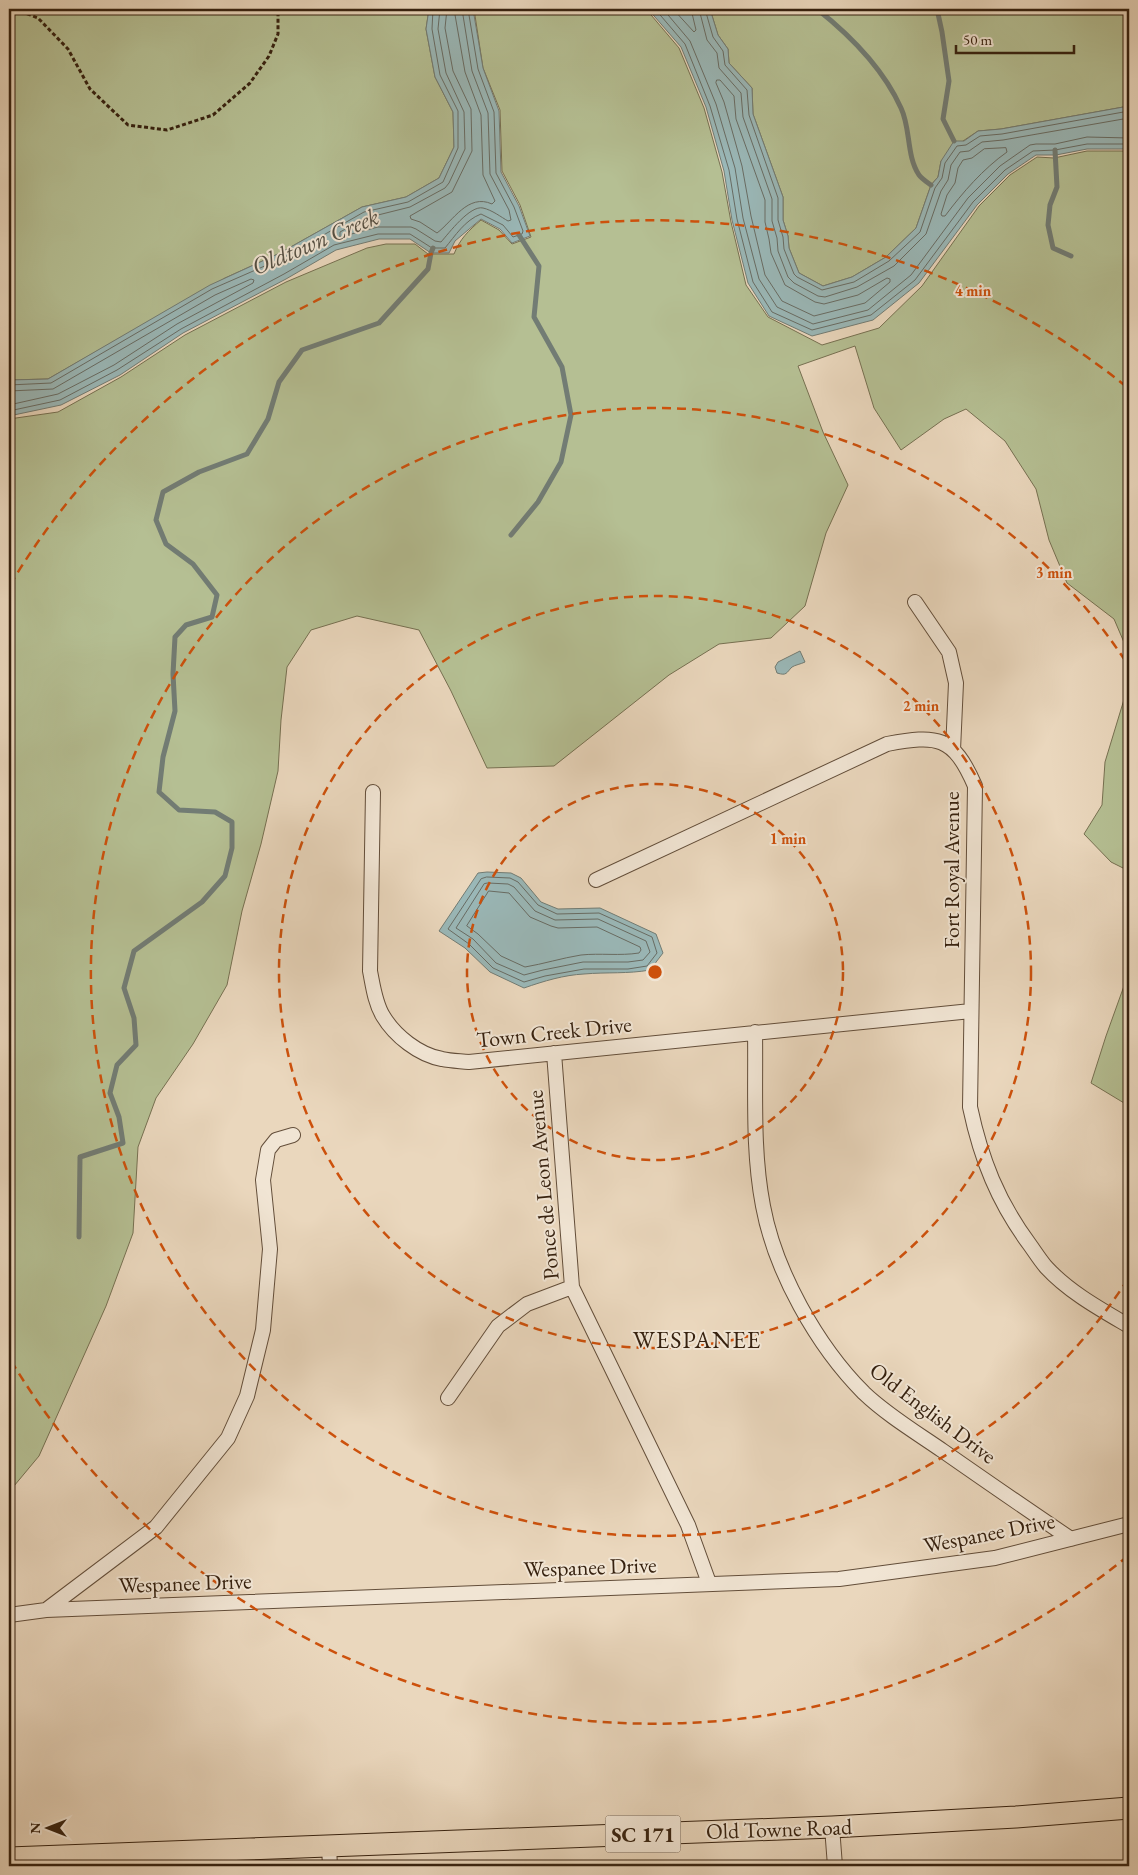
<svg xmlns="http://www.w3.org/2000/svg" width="1138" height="1875" font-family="'EB Garamond',serif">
<rect width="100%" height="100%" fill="#ead7bd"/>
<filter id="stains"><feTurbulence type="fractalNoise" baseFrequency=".004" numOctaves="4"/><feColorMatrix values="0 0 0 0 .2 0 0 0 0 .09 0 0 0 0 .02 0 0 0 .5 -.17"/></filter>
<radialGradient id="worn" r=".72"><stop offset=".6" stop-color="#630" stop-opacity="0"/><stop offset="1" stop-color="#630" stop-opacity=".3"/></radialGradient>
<path fill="#b5bf93" stroke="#767051" d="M9,9H429L426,29L435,77L453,112L454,147L439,178L406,197L362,207L280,253L225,278L48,379L9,380Z
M474,9H646L679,48L704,108L722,172L731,222L746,285L768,317L822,345L879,328L922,286L979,206L1010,175L1037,157L1054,158L1087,151H1129V654L1114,619L1067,583L1049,540L1036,489L1005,441L966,409L944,419L901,450L874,408L855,346L798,366L823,432L848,485L826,533L805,606L771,638L719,644L669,675L554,766L487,768L451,691L419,630L357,616L311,630L287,667L281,720L278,771L261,844L242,911L227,985L193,1044L156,1098L138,1147L133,1233L106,1306L39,1456L9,1492V419L58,412L121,377L185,335L286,282L367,248L386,244H415L428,254H454C460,239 468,231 481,220L499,230L512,244L531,237L520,205L502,171L500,110L483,68Z
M710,9H1129V106L1001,129L978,131L963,141L941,161L938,177L931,185L916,228L886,257L852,277L823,286L799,273L789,248L788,236L783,220V197L753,114L752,88L729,63L728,49L718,35Z
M1129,683V871L1111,862L1084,834L1102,805L1105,762Z
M1129,972V1106L1091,1083L1106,1036Z"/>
<path fill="#9ab8b8" stroke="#727c74" d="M429,9H473L483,68L499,111L501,172L519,206L530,236L512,243L500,229L481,219L455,241L449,253H431L410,239H379L336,250L286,279L183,333L120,375L61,405L9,416V380L48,379L210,285L280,253L362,207L406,197L439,178L454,147L453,112L435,77L426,29Z
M648,9H710L718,35L728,49L729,63L752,88L753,114L783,197V220L788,236L789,248L799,273L823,286L852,277L886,257L916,228L931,185L938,177L941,161L954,141H964L978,131L1001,129L1129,106V149H1087L1056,155H1036L1008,174L977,205L919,283L873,320L812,336L769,316L748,283L732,220L724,171L706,107L681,47Z
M800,651L805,662C801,664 795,665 792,667C786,673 787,676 777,673L775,667L778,662Z
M487,872L511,873L521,878L541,902L558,909L600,908L656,934L663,953L650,970C628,974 607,972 584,974C564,975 544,981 524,988L490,972L465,948L439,931L478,873Z"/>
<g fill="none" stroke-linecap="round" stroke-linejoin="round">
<path stroke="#686c64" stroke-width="1" d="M440,9L438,29L446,73L464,112L465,149L449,183L445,188L410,207L366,218L340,232V237L378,227H411L416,229L435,241L441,242C449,233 470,205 483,208C492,210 501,217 508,221L511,220L509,210L490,174L488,113L472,71L462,9
M447,9L445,28L453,71L471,109L472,151L452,192L410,216L411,219L420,222L437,233C453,221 468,193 492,204L495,201L483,175L481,115L465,72L454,9
M655,9L685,44L710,106L729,170L737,219L753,282L772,312L812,330L871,315L915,280L973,202L1005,170L1033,151L1055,150L1087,144H1129
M663,9L690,41L716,104L735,168L743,218L759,279L777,307L813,324L868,310L911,275L968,198L1000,166L1030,145L1036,144H1055L1087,137L1129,138
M673,9L694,32L696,30L691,9
M699,9L707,40L717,53L719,68L741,93L743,117L772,199V221L777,238L778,251L788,277L794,283L818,296L825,297L857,287L894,266L926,234L941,191L948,180L951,165L960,152L969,151L982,142L1003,140L1129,118
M705,9L713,37L723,51L725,65L747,90L749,115L778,198V220L783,237L784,249L794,274L797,277L822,290L854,282L889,261L920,232L935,188L942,178L945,163L957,146L966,145L980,136L1002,134L1129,111
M717,80H720L734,96L736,119L765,200V222L769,239L771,253L785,285L815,302L824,304L858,295L887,278L890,279V282L865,303L814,316L782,301L765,275L751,216L742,166L724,102L716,83Z
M1006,148L1007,152C983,169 963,192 945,216H942L941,214L947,195L955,183L958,168L963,160L972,158L984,149Z
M9,385L51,383L212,289L283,258L364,212L408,202L443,182L458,148V111L440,75L432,29L433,9
M9,391L53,389L215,295L251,279L254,280L253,283L177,324L114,365L58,394L9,405
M9,411L60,400L117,370L181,329L284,274L334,245L378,234H410L432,248H445C455,236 465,220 481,214L503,225L513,237L522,234L523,231L514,207L496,173L494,112L478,69L468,9
M487,877L510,878L518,882L538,905L557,914L599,913L652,937L657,953L647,966L628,969H584L545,976L524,982L493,968L469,944L448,929L481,879Z
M488,883L508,884L514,887L535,911L555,920L598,919L646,941L650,952L643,960L628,962H583L543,970L524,975L496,963L473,939L456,928L484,884Z
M489,891L509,893L530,917L551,926L558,928L597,927L640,947L641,950L639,953C620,956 600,953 581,955C562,958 543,964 525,967L501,956L478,934L467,926Z"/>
<path stroke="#727c74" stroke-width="5" d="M817,9C851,36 883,68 901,108C911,129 906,155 919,175C922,179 927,182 931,185
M937,9L942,32L949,81L943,119L954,141
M1055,150L1057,187L1050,205L1048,225L1053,248L1071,256
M511,535L538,502L561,462L571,415L562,367L534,317L539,266L519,235
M79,1237L80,1157L123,1143L119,1117L110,1093L117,1065L136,1045L134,1018L124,988L134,951L202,902L225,876L232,848V822L215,812L179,810L159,792L163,757L175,711L173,674L175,637L186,625L212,617L217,595L193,564L166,544L156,520L163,492L199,472L247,454L268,419L279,382L302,350L379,323L428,269L431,253L433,248"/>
<defs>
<path id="street" d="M915,602L949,652L956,683L953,750
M373,792L370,971C373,986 375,1003 383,1016C395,1036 419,1055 442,1059C451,1061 460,1061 469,1062L971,1011
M596,880L887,744C937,735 953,735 975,786L970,1107C981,1159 998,1202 1030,1245C1035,1252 1040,1260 1046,1267C1069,1292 1100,1309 1129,1326
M755,1032C756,1090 752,1149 763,1206C775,1271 817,1346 864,1393C887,1415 917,1433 943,1451C986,1481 1028,1510 1071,1539
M554,1053L572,1287L688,1525L709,1583
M448,1398L498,1326L527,1304L572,1287
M46,1610L839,1579L995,1558L1129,1524
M9,1615L46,1610L156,1527L228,1438L247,1396L263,1330L270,1249L263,1180L268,1150L276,1140L293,1135
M832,1827L835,1866
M329,1847L330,1866"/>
<path id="primary" d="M9,1858L832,1827L1016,1817L1129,1808"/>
</defs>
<use href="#street" stroke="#634e3a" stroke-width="16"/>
<use href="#primary" stroke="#36210f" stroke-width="23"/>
<path stroke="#36210f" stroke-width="3" stroke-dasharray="4 2.5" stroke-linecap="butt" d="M15,9L38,18L68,49L90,89L128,125L167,130L213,115L250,83L269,56L278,34V9"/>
<use href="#street" stroke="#f1e5d4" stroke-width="14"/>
<use href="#primary" stroke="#ead7bd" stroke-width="21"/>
</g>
<g fill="none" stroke="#cd510c" stroke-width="2.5" stroke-dasharray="9 6">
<circle cx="655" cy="972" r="188"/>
<circle cx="655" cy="972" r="376"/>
<path d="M1128 1279A564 564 0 1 1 1128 665"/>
<path d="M1128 1556A752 752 0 0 1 10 1359M10 585A752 752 0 0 1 1128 388"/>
</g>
<g text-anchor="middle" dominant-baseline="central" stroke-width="4" stroke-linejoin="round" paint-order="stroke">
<rect fill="#f1e5d4" stroke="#6e5c4a" stroke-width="1" x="605.5" y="1815.5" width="75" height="37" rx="4"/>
<g font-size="21" font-weight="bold" fill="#36210f">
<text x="643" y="1834">SC 171</text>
</g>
<g font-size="22" fill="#36210f" stroke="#f1e5d4">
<text transform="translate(951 870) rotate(-90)">Fort Royal Avenue</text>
<text transform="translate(554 1032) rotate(-6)">Town Creek Drive</text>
<text transform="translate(543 1185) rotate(-95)">Ponce de Leon Avenue</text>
<text transform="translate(933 1413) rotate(37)">Old English Drive</text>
<text transform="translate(989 1533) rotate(-11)">Wespanee Drive</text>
<text transform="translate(590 1567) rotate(-2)">Wespanee Drive</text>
<text transform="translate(185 1583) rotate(-2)">Wespanee Drive</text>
<text transform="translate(779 1829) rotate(-2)">Old Towne Road</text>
</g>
<g font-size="24" font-style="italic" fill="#544e42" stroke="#f1e5d4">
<text transform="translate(315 241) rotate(-23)">Oldtown Creek</text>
</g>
<g font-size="24" letter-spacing="1" fill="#36210f" stroke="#f1e5d4">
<text x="697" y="1339">WESPANEE</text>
</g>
</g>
<circle cx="655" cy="972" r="8" fill="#cd510c" stroke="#f1e5d4" stroke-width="2.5"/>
<g font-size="15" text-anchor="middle" font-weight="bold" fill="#cd510c" stroke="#f1e5d4" stroke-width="4" stroke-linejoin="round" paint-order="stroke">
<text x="973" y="296">4 min</text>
<text x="1054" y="578">3 min</text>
<text x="921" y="711">2 min</text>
<text x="788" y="844">1 min</text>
</g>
<rect width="1138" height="1875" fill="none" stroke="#ead7bd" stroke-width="30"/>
<rect x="10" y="10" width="1118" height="1855" fill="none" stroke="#36210f" stroke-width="2.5"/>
<rect x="15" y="15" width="1108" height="1845" fill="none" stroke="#36210f"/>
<g transform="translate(48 1828) rotate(270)" stroke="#f1e5d4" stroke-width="4" paint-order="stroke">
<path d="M0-4L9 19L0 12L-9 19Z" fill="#36210f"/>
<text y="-8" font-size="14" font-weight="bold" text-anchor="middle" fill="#36210f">N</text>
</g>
<path d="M956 45v8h118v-8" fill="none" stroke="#36210f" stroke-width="2.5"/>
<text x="963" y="45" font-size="15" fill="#36210f" stroke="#f1e5d4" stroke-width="4" paint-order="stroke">50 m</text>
<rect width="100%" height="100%" filter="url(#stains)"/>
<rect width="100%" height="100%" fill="url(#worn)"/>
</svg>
